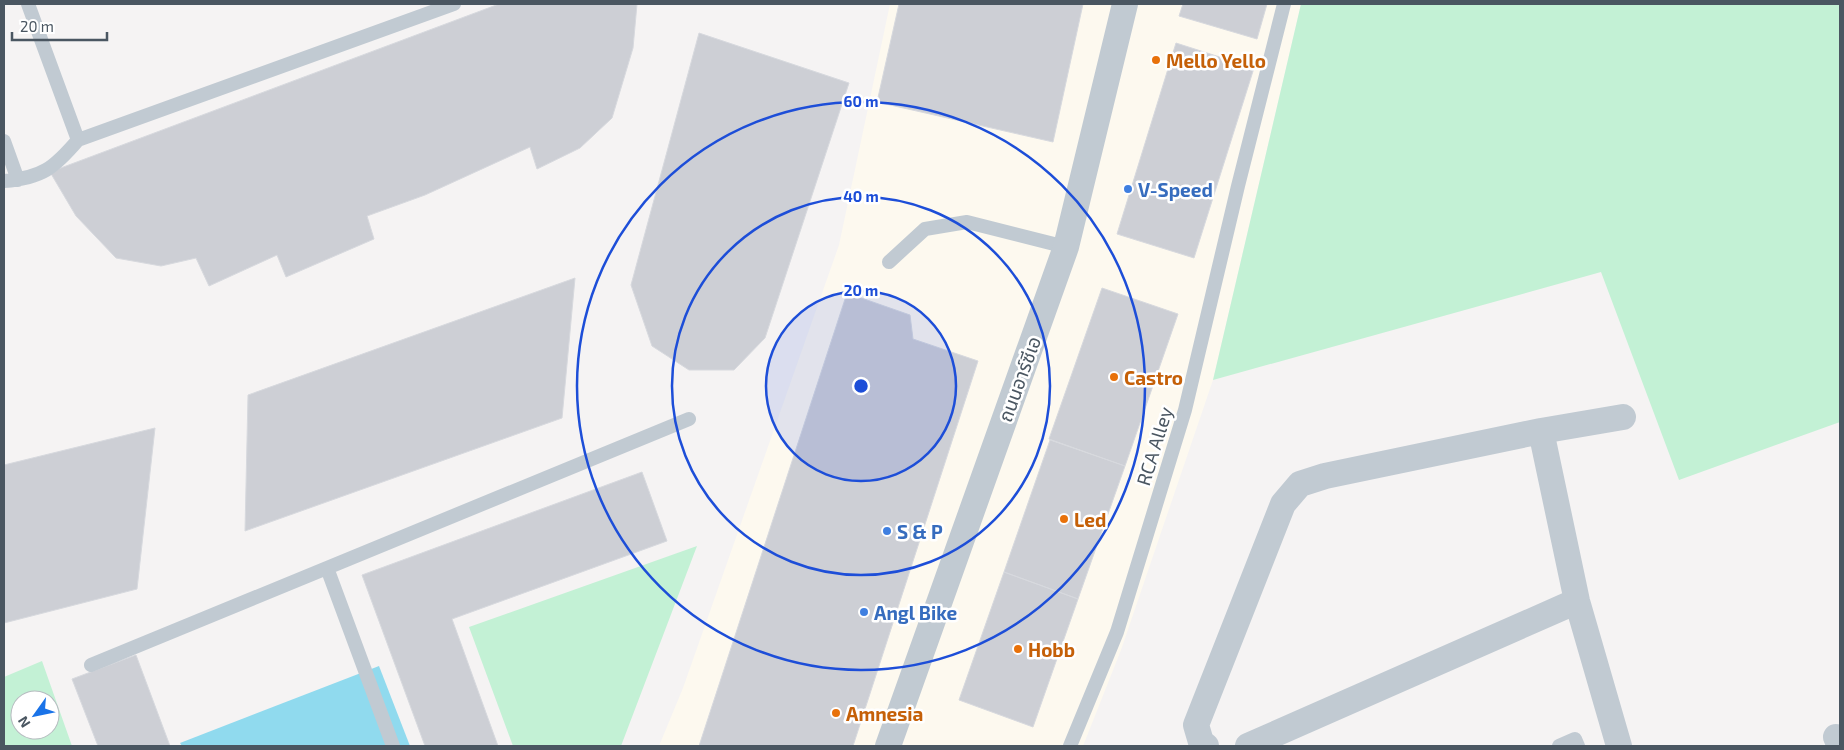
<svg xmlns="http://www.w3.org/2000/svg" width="1844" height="750" font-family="'Exo 2','Noto Sans Thai',sans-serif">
<rect width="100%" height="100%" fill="#f5f3f3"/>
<path fill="#fdf9ef" d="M890,4H1301L1213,380L1121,650L1083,746H659L683,688L839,245Z"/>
<path fill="#c3f1d5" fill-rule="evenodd" d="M1301,4H1840V422L1679,480L1601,272L1213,380Z
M697,546L621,746H513L469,627Z
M42,661L72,746H4V677ZM20,700H50V730H20Z"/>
<path fill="#90daee" d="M379,666L410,746H182L180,743Z"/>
<path fill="#cdcfd5" stroke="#d7d9de" d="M499,4H637L633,48L612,118L580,148L537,169L530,147L425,195L367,216L374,239L286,277L277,255L209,286L196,258L161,266L116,258L76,216L50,172Z
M899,4H1083L1053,142L877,102Z
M1183,4H1267L1257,39L1179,16Z
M699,33L849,83L765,338L734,370H689L652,346L631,285Z
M1176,43L1254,68L1194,258L1117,234Z
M575,278L562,418L245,531L248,395Z
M1102,288L1178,314L1125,466L1049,439Z
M847,293L910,315L913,339L978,361L853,746H699Z
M155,428L137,589L4,623V465Z
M1050,440L1125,466L1078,599L1004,572Z
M642,472L667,541L452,619L498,746H425L362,575Z
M1004,572L1078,599L1033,727L959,700Z
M136,655L170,746H98L72,679Z"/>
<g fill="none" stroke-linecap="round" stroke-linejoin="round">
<path stroke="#c1cad2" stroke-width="14" d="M28,4L78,140
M4,141L18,180
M4,181C42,178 54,168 78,140L454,4
M889,262L925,229L967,222L1066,247
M327,568L393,746
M91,665L689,419
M1070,746L1117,632L1185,410L1238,186L1284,4
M1559,746L1575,739L1578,746"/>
<path stroke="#c1cad2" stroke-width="26" d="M1836,737L1840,746
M888,746L1066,247L1125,4
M1206,746L1201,742L1196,725L1283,504L1300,484L1325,476L1541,431
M1248,746L1577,601
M1619,746L1577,601L1541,431L1623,417"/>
</g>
<circle cx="861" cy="386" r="95" fill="#1d4ed8" fill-opacity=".12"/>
<g fill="none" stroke="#1d4ed8" stroke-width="2.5">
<circle cx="861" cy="386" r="95"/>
<circle cx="861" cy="386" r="189"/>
<circle cx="861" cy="386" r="284"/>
</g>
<g fill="#e8710a" stroke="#fff" stroke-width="2">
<circle cx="1156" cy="60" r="5"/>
<circle cx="1114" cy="377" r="5"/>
<circle cx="1064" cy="519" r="5"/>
<circle cx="1018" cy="649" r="5"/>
<circle cx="836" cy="713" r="5"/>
</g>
<g fill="#3f7fe0" stroke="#fff" stroke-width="2">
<circle cx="1128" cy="189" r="5"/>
<circle cx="887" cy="531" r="5"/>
<circle cx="864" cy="612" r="5"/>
</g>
<g text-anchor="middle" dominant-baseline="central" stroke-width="5" stroke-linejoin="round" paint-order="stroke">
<g font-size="19" font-weight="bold" fill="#c56008" stroke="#fff" text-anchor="start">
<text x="1166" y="60">Mello Yello</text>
<text x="1124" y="377">Castro</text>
<text x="1074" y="519">Led</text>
<text x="1028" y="649">Hobb</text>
<text x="846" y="713">Amnesia</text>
</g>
<g font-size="19" font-weight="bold" fill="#366cbe" stroke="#fff" text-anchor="start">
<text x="1138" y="189">V-Speed</text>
<text x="897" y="531">S &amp; P</text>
<text x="874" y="612">Angl Bike</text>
</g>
<g font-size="19" fill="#4a5661" stroke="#fff">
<text transform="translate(1019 379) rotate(-70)">ถนนอาร์ซีเอ</text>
<text transform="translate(1154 446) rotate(-73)">RCA Alley</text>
</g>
</g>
<circle cx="861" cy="386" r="8" fill="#1d4ed8" stroke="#fff" stroke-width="2.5"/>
<g font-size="15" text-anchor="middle" font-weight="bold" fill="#1d4ed8" stroke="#fff" stroke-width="5" stroke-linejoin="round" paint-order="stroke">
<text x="861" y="107">60 m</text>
<text x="861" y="202">40 m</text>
<text x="861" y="296">20 m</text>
</g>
<rect width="1844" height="750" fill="none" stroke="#4a5661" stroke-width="10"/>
<g transform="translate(35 715) rotate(237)"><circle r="24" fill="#ffffff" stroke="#b7bbc0"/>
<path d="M0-4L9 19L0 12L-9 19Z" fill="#1a73e8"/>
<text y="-8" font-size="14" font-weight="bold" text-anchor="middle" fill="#4a5661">N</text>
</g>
<path d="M12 32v8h95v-8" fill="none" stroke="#4a5661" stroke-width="2.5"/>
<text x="20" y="32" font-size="15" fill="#4a5661" stroke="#ffffff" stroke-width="4" paint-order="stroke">20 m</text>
</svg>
